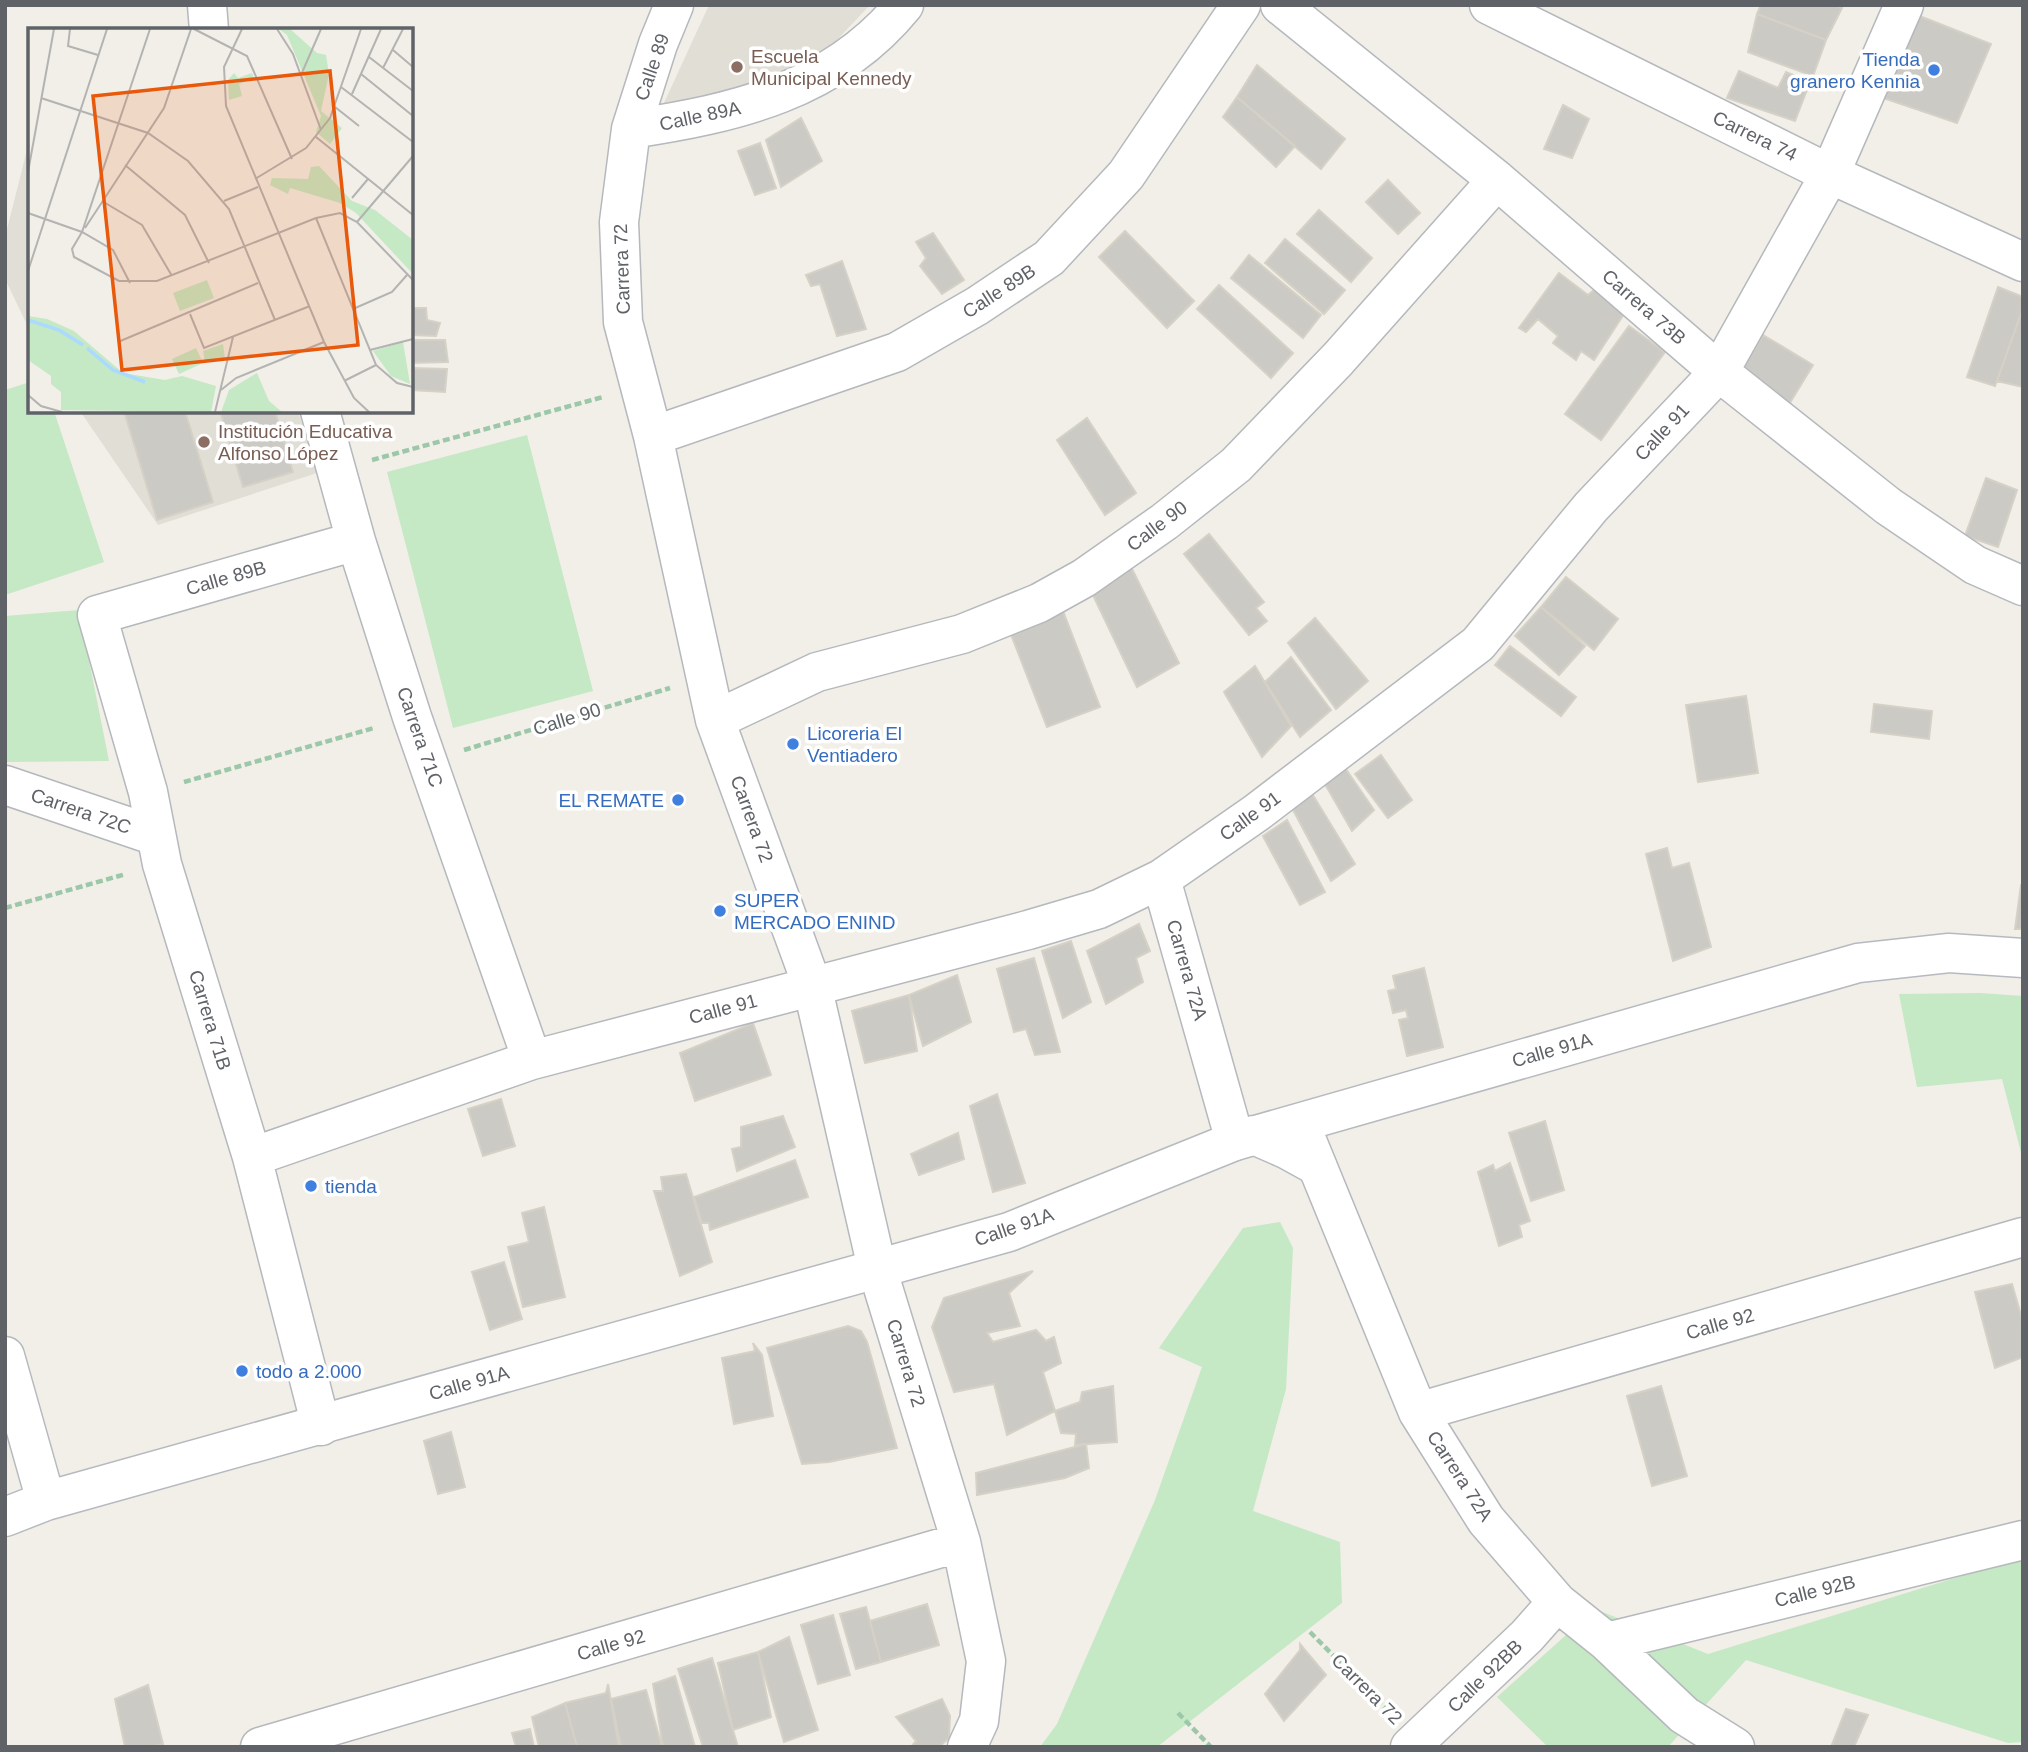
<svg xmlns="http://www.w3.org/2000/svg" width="2028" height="1752" font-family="Arial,sans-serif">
<rect width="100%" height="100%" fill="#f1efe8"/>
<path fill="#e1ded6" d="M709,5H870L835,42L753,91L658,116Z
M30,138V331L5,279V237Z
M80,411H298L317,473L158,525Z"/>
<path fill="#c5e8c5" d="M30,382V411H54L104,562L5,595V390Z
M527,435L593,691L453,728L387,472Z
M79,610L109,761L5,762V616Z
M1980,993L2023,996V1160L2002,1079L1917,1087L1899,994Z
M1280,1222L1293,1248L1286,1389L1253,1511L1340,1542L1342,1603L1157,1747H1040L1057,1724L1155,1500L1202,1367L1159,1348L1243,1228Z
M2023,1557V1742L2008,1743L1746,1660L1668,1747H1548L1497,1697L1595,1609L1708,1654Z"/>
<path fill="#cccac5" stroke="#d6d1c6" stroke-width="2" d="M1761,5H1835L1842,8L1826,40L1757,14Z
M1912,13L1991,44L1957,123L1877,96Z
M1757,14L1826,40L1813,76L1748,52Z
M1257,65L1345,139L1321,169L1237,97Z
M1739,71L1778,88L1786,72L1810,82L1795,121L1727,98Z
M1237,97L1295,146L1276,167L1223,117Z
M1563,105L1589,119L1572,158L1544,149Z
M801,118L822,161L781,187L766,140Z
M760,143L776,188L755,195L738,151Z
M1388,180L1420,213L1398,234L1366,202Z
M1319,210L1372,258L1351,282L1297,234Z
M1125,231L1194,301L1167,328L1099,257Z
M933,233L964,280L942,294L920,266L926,258L916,242Z
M1285,239L1345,290L1324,314L1265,263Z
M1249,255L1321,315L1303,338L1231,278Z
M842,261L866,329L837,336L820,284L811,286L806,275Z
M1559,273L1588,295L1595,289L1624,314L1594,360L1581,351L1576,360L1553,343L1558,336L1538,319L1526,332L1519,328Z
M1219,285L1293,353L1271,378L1197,309Z
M1998,287L2023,297V308L1995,386L1967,377Z
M411,308H426L427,320L440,323L436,336L411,335Z
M2023,308V387L1997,381Z
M1629,326L1665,352L1601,440L1565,414Z
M1763,335L1813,365L1785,411L1735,382Z
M411,340H445L448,362L411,363Z
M411,368L447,369L445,392L411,390Z
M124,411H185L213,502L157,520Z
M220,411H275L293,472L243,487Z
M1087,418L1136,493L1105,515L1057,440Z
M1986,478L2017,490L1998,547L1965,536Z
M1209,534L1264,602L1256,608L1267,621L1249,635L1184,554Z
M1131,567L1179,663L1137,687L1092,593Z
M1566,577L1618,619L1594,650L1541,607Z
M1541,607L1585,646L1559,675L1515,636Z
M1063,611L1100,707L1047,727L1010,632Z
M1315,618L1368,681L1336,709L1288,643Z
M1510,646L1576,697L1561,716L1495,665Z
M1291,657L1331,710L1300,737L1265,682Z
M1255,666L1291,726L1262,757L1224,692Z
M1746,696L1758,773L1698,782L1686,705Z
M1874,704L1932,711L1929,739L1871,732Z
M1381,755L1412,800L1388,818L1355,774Z
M1341,762L1374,810L1352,831L1322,779Z
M1311,792L1355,864L1331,881L1291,806Z
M1287,820L1325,892L1300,905L1263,836Z
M1667,848L1672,868L1689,863L1711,947L1673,961L1646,854Z
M2021,885H2023V929H2015Z
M1139,924L1150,951L1136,958L1143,982L1106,1004L1087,951Z
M1071,941L1091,1002L1063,1018L1042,951Z
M1034,958L1060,1052L1035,1055L1026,1029L1014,1032L997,969Z
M1424,968L1443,1047L1407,1056L1399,1020L1408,1018L1406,1010L1393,1013L1388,991L1396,989L1393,976Z
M957,975L971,1022L923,1046L909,995Z
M909,995L917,1051L865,1063L852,1011Z
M753,1023L771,1075L695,1101L680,1053Z
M997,1094L1025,1183L993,1192L970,1106Z
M501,1099L515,1146L483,1156L468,1109Z
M783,1116L795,1147L737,1171L732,1149L741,1147V1127Z
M1545,1121L1564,1190L1531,1201L1509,1133Z
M958,1133L964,1159L919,1175L911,1154Z
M795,1160L808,1197L710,1230L709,1223H702L694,1197Z
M1510,1163L1530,1221L1519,1225L1522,1237L1499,1246L1478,1172L1493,1165L1495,1171Z
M686,1174L712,1262L680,1276L654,1191H663L661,1177Z
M544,1207L565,1297L523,1307L508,1247L529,1242L522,1213Z
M504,1262L522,1319L490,1330L472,1272Z
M1033,1271L1009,1293L1020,1326L987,1333L993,1342L1036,1330L1046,1341L1054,1337L1061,1363L1043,1372L1055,1411L1007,1435L994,1384L954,1392L932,1327L944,1298Z
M2012,1284L2023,1322V1357L1995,1368L1975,1292Z
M848,1326L861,1331L867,1342L897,1448L829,1462L802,1464L767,1348Z
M753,1343L762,1355L773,1416L734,1424L722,1358L755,1351Z
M1113,1386L1117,1442L1075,1445L1076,1434L1061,1433L1055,1411L1080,1402L1082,1392Z
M1661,1386L1687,1476L1652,1486L1627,1396Z
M451,1432L465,1487L438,1494L424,1441Z
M1086,1444L1089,1468L1065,1478L977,1495L976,1473Z
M927,1604L939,1645L881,1662L870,1621Z
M866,1607L881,1662L856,1669L840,1614Z
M833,1615L850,1675L818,1684L801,1625Z
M789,1637L818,1730L784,1742L758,1652Z
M1300,1644L1326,1675L1284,1721L1265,1694L1300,1650Z
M758,1652L771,1717L733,1730L718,1663Z
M712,1658L733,1730L738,1747H703L678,1669Z
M675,1676L695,1747H663L653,1684Z
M608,1684L619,1747H577L565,1703L606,1693Z
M148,1685L163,1744L150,1747H125L115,1699Z
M646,1690L662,1747H621L611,1699Z
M942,1699L950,1716L949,1738L939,1747H911L916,1741L896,1717Z
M565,1703L577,1747H539L532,1717Z
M1846,1709L1868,1715L1854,1747H1831Z
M530,1729L534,1747H516L512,1733Z"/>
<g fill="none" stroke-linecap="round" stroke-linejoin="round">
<defs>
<path id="street" d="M207,5L209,30
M674,5L658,44L631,129L619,222L623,322L653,436L715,720L812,985L877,1268L961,1542L986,1661L979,1721L967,1747
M1280,5L1497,180L1719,372L1888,506L1975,565L2023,586
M1489,5L1830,174L2023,262
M631,129C736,113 834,91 904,5
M320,411L356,541L412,717L532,1060
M653,436L897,352L977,306L1049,258L1126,175L1241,5
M715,720L817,672L962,634L1039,603L1084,578L1164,522L1236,465L1338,359L1497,180
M5,785L156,836
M1161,879L1235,1141
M1305,1136L1418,1412L1486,1520L1557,1602L1607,1642L1684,1715L1735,1747
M252,1157L532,1060L1028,930L1099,909L1161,879L1256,813L1478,644L1591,507L1719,372L1830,174L1904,5
M1418,1412L2023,1237
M321,1426L252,1157L162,864L148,792L97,615L356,541
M1607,1642L2023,1540
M260,1747L961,1542
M1410,1747L1527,1636L1557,1602"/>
<path id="secondary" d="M1254,1135L1288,1150L1317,1166
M5,1356L46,1501
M5,1517L46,1501L1009,1232L1235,1141L1858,963L1949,953L2023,958"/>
</defs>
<use href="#street" stroke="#b5b8bc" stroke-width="41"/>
<use href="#secondary" stroke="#b6babf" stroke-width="41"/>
<path stroke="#9cc7a9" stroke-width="4.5" stroke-dasharray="7 3.5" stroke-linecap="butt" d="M372,460L603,397
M464,750L670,688
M184,782L374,728
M5,908L126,874
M1310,1632L1391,1714
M1178,1713L1211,1747"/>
<use href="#street" stroke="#fff" stroke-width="38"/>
<use href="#secondary" stroke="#fff" stroke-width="38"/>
</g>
<g fill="#8d6e63" stroke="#fff" stroke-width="2.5">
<circle cx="737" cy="67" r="7"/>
<circle cx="204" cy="442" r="7"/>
</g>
<g fill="#3f7fe0" stroke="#fff" stroke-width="2.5">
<circle cx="1934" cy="70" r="7"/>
<circle cx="793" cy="744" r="7"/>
<circle cx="678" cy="800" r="7"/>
<circle cx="720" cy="911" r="7"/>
<circle cx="311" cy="1186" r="7"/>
<circle cx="242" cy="1371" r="7"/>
</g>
<g text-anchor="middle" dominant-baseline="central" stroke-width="7" stroke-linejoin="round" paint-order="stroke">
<g font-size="19" fill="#785e54" stroke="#fff" text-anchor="start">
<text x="751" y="56">Escuela<tspan x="751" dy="22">Municipal Kennedy</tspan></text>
<text x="218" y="431">Institución Educativa<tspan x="218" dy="22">Alfonso López</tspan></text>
</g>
<g font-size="19" fill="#366cbe" stroke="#fff" text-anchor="start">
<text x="1920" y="59" text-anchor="end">Tienda<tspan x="1920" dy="22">granero Kennia</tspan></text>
<text x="807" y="733">Licoreria El<tspan x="807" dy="22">Ventiadero</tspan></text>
<text x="664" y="800" text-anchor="end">EL REMATE</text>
<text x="734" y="900">SUPER<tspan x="734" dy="22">MERCADO ENIND</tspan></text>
<text x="325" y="1186">tienda</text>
<text x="256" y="1371">todo a 2.000</text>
</g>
<g font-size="19" fill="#5f6368" stroke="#fff">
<text transform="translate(652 67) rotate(-71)">Calle 89</text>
<text transform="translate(700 116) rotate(-12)">Calle 89A</text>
<text transform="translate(1755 136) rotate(26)">Carrera 74</text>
<text transform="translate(622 269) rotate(-92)">Carrera 72</text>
<text transform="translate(999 291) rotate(-33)">Calle 89B</text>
<text transform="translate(1644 307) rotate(41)">Carrera 73B</text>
<text transform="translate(1662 432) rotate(-47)">Calle 91</text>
<text transform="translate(1157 526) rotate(-37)">Calle 90</text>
<text transform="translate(226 578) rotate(-16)">Calle 89B</text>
<text transform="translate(567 719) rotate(-17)">Calle 90</text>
<text transform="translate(420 737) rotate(71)">Carrera 71C</text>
<text transform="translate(81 811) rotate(19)">Carrera 72C</text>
<text transform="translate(1250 816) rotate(-36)">Calle 91</text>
<text transform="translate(752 819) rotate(70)">Carrera 72</text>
<text transform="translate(1187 970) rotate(74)">Carrera 72A</text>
<text transform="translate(723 1009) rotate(-15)">Calle 91</text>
<text transform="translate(210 1020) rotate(73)">Carrera 71B</text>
<text transform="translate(1552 1050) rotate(-16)">Calle 91A</text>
<text transform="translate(1014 1227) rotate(-19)">Calle 91A</text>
<text transform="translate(1720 1324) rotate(-16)">Calle 92</text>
<text transform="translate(906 1363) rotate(73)">Carrera 72</text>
<text transform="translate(469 1383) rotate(-16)">Calle 91A</text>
<text transform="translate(1460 1476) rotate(57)">Carrera 72A</text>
<text transform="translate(1815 1591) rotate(-14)">Calle 92B</text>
<text transform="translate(611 1645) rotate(-16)">Calle 92</text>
<text transform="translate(1485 1676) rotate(-44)">Calle 92BB</text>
<text transform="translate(1367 1689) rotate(45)">Carrera 72</text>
</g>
</g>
<g transform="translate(28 28)">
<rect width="385" height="385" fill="#f1efe8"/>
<path d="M251,1H262L289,25L298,27L301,46L293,83L314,100L302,116L288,104L293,88L259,7ZM206,45L210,50L224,45L226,51L211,56L214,68L201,72L200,52ZM291,138L324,173L347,182L385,212V246L328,185L312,175L262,160L260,166L242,157L244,150L280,151L283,139ZM179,252L186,270L152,283L145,265ZM0,288L19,291L46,303L95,345L137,352L154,348L188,358L183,384L33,382V364L23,356V348L0,332ZM375,314L382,356L363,348L345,323ZM195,316L197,331L177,334L175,323ZM168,320L175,335L151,346L144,331ZM229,345L241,373L254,384H193L201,362Z" fill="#c5e8c5"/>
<path fill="none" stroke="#aadaff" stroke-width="3.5" d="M0,292L31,302L55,317M59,320L85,342L117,354"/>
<path fill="none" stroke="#b3b3b1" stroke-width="2" d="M42,1L40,18L70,27M122,1L54,204L44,221L46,229L91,253H129L288,190L312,185L329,194L385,252M166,1L219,28L264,131M214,1L196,39L198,78L296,314L326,370L341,384M249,1L265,26L293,102M365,22L385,39M341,29L385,63M355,40L375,1M333,46L385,88M273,47L293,1M313,59L385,114M324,66L353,1M13,70L120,105L160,133L201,181L247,292M307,79L331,98M288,109L385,187M97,137L157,187L181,235M0,144L26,1M227,151L278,120L302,90L333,1M324,170L340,151M74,173L114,197L144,248M196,173L230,159M0,185L54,204L85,222L102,255M288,190L348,337L369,355L385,359M329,194L385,128M57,200L136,80L163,1M0,243L79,1M325,281L364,264L379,247M162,286L176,320L282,278M90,314L230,255M342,322L385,311M316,353L348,337M193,362L208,350L296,314M0,367L13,378L34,384M187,384L205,309"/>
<path fill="#e8590c" fill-opacity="0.15" stroke="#e8590c" stroke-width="3.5" d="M302,43L330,317L94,342L65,68Z"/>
<rect width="385" height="385" fill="none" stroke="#5f6368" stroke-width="3.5"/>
</g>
<rect width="2028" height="1752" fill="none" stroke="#5f6368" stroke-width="14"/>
</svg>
